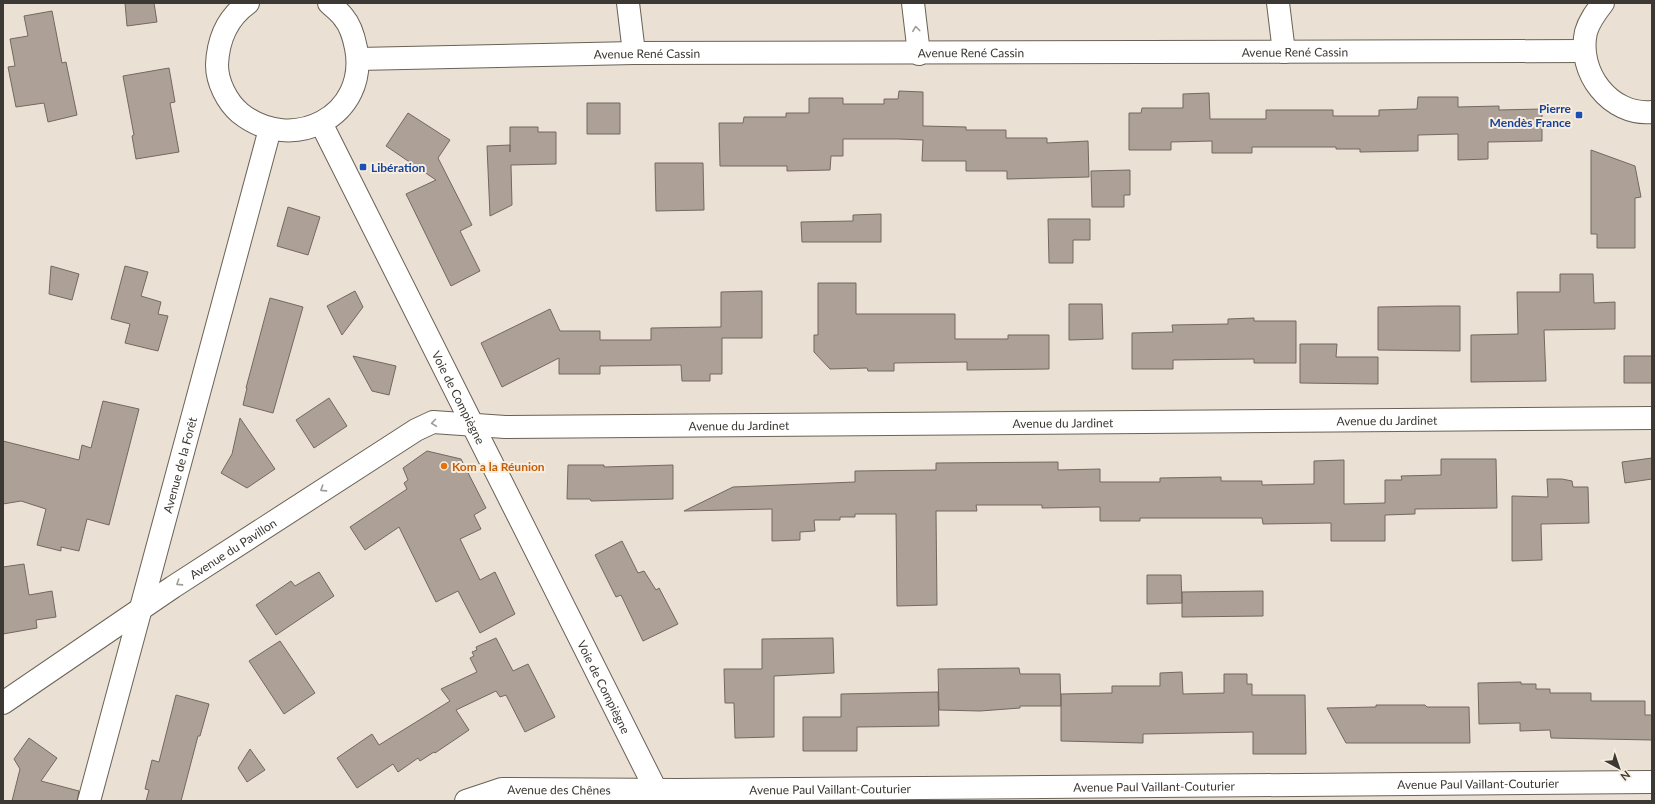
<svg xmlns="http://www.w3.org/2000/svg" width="1655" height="804" font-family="Lato,sans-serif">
<rect width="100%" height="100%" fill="#eae0d3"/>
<path fill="#ada097" stroke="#74685f" d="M125,3H154L157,22L127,26Z
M52,11L62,63L66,62L77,115L48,122L44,103L16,107L8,67L15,66L10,39L28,36L24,16Z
M169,68L175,102L170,103L179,152L136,159L132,136L134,135L123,76Z
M899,91L923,92V126L966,127V130H1006V138H1047V143L1088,141L1089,177L1007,179V171H966V161H922L923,140L898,139H843V156H831L830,170L787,171V166H720L719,123H743L744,117H786V113H809V98H843V104H884V99H898Z
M1209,93L1210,119H1266V110H1333V116H1379V110L1417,109L1418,97H1458V107L1499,106V110L1542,109V141L1488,142V159L1458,160V134L1418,135V151L1360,152V149H1336V147H1252V153H1212V141L1171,142V150H1129V113H1141L1142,108H1183V94Z
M587,103H620V134H587Z
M408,113L450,140L438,158L472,225L460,231L480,271L451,286L406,194L436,180L386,146Z
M510,127H538V132H556V164L511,165L512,205L490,216L487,146L510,145V152Z
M1591,150L1635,166L1641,197L1635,198V248H1597V234H1591Z
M655,163H703L704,210L656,211Z
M1130,170V195H1124V207H1092L1091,171Z
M288,207L320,217L308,255L277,246Z
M881,214V242H802L801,222L853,221V215Z
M1048,219H1090V240H1073V263H1049Z
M51,266L79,274L72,300L49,294Z
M125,266L148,272L141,296L161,302L158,314L168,316L158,351L125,343L130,324L111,319Z
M1560,274H1593L1594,303L1615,302V329L1544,330L1546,381L1471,382V335L1518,334L1517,292H1560Z
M818,283H856V314H955V339H1008V335H1049V369L967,370V362L894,363V371H868L867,368L830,369L814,352V335H818Z
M355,291L363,307L342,335L327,306Z
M762,291V338H722V374H710V381H682L681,365L600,366V374H559V358L502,387L481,343L550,309L560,331H600V340H651V328L721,327V292Z
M270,298L303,307L273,413L243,405L247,388H246Z
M1069,304H1102L1103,339L1069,340Z
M1437,306H1460V351L1378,350V307Z
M1254,318V321H1296V363H1254V359L1173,360V369H1132V333L1173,332L1172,325L1228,324V319Z
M1300,344H1337L1336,357H1378V384L1300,383Z
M353,356L396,366L389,395L372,391Z
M1624,356H1652V383H1624Z
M329,398L347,426L314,448L296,420Z
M103,401L139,409L109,525L87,519L79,551L61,547V551L37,545L46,509L21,501L3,504V441L79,460L82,445L91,448Z
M240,418L275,469L247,488L221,473L232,454Z
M427,451L461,459L486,508L474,515L481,529L460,539L480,580L495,572L515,614L480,633L458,591L436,602L399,527L365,550L350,527L407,489L404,483L408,480L403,468Z
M1652,458V479L1625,483L1622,462Z
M1441,459H1496L1497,508L1415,509V514L1385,515V541H1331V523L1263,524L1262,518H1140V521H1100V507L1042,508V505H976L977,511H936L937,605L897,606L896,514H855V517H840V520H814L815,531L800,532V540L772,541V509L684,511L733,487L855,482V471L936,470V463L1058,462V470L1100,469V482H1160V478L1221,477V481H1262V485L1314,484V461L1344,460V504L1385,503V480H1402L1401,476L1441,475Z
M568,465H604V467L673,465V499L591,501L590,499H567Z
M1547,479H1562L1572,481L1573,487H1588L1589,523L1541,524L1542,560L1512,561V496L1548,497Z
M622,541L638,573L644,571L656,590L659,588L678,624L643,641L621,595L616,597L595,555Z
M24,564L29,595L52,591L56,617L36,620L37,628L3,634V567Z
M319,572L334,596L276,635L256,605L291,581L295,586Z
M1147,575H1181L1182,603L1147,604Z
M1263,591V616L1182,617V592Z
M496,638L513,671L528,664L555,717L525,732L506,695L500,697L496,691L456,710L469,730L435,753L434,752L420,761L418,758L398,772L393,764L357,788L337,758L372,734L379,745L450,701L441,689L477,672L470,658L474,656L472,652L477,650L476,647Z
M833,638L834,673L774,676V737L735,738L734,703H725L724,669H762V639Z
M280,641L315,693L284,714L249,661Z
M1019,668L1020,674H1060L1061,706H1020V708L980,711L939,710L938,669Z
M1182,672L1183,694L1224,693V674H1247V684H1252V695H1305L1306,754H1253V732L1143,734V743L1061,741V694L1112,693V686H1160V673Z
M1521,682V684H1536V689H1550V693H1591V701H1645V715H1652V740L1551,738L1550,730L1520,731V723L1479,724L1478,683Z
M938,692L939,726L857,727V751H803V717H841V694Z
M176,695L209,704L200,736H198L181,801H146L149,790L145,789L152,760L159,762Z
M1376,705H1425L1427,707H1469L1470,743H1346L1327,708L1376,707Z
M29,738L57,758L41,781L79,791L77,801H12L20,769L14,759Z
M250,749L265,770L247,782L238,768Z"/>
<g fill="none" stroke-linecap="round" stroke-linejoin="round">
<defs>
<g id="minor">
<path d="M248,3C227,18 218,39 217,65C217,82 227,102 240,113C292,155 369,116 356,48C354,38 351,26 344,18C340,12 334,8 329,3"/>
<path d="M628,3L634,53"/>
<path d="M913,3L919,54"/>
<path d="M1278,3L1284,52"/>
<path d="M1603,3C1596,12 1589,21 1586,32C1577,72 1610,116 1652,112"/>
<path id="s1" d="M358,59L634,53L1584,51"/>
<path id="s2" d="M321,123L661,800"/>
<path id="s3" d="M3,703L173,587L416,430L433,422L505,427L1652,418"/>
<path id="s4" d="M89,801L270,129"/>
<path id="s5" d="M466,801L502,789L678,790L1652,782"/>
</g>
</defs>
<use href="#minor" stroke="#6a6256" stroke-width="24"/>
<use href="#minor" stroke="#fff" stroke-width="22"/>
</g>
<defs><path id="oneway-chevron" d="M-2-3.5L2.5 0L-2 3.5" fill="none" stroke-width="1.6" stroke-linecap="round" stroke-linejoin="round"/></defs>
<g stroke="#9e9c99">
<use href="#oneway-chevron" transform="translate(916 29) rotate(-97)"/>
<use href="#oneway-chevron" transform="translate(434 423) rotate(172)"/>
<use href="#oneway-chevron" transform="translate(323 489) rotate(147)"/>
<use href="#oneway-chevron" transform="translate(179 583) rotate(147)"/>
</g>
<g fill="#1a4fb4" stroke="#f7ede0" stroke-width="1.5">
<rect x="1575" y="111" width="8" height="8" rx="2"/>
<rect x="359" y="163" width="8" height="8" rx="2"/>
</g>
<circle fill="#e8710a" stroke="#f7ede0" stroke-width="1.5" cx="444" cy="466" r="4"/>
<g text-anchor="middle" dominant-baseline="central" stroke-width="4" stroke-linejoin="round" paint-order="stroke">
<g font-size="12" fill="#3c3833" stroke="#f7ede0">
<text stroke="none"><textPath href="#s1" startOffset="937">Avenue René Cassin</textPath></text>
<text stroke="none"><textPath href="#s1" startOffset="289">Avenue René Cassin</textPath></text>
<text stroke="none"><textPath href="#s1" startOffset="613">Avenue René Cassin</textPath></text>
<text stroke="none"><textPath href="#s2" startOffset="307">Voie de Compiègne</textPath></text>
<text stroke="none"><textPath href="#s3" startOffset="1468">Avenue du Jardinet</textPath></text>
<text stroke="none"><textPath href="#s3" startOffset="1144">Avenue du Jardinet</textPath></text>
<text stroke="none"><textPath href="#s3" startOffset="820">Avenue du Jardinet</textPath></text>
<text stroke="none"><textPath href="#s4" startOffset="348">Avenue de la Forêt</textPath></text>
<text stroke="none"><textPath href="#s3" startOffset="277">Avenue du Pavillon</textPath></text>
<text stroke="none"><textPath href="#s2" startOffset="631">Voie de Compiègne</textPath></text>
<text stroke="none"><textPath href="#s5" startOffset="1014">Avenue Paul Vaillant-Couturier</textPath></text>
<text stroke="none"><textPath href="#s5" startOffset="690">Avenue Paul Vaillant-Couturier</textPath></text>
<text stroke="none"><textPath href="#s5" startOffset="95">Avenue des Chênes</textPath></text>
<text stroke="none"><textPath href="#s5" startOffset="366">Avenue Paul Vaillant-Couturier</textPath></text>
</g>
<g font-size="12" font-weight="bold" fill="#164399" stroke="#f7ede0" text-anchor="end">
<text x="1571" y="108">Pierre<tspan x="1571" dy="14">Mendès France</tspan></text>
<text x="371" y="167" text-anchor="start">Libération</text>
</g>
<g font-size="12" font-weight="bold" fill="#c56008" stroke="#f7ede0" text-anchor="start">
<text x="452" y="466">Kom a la Réunion</text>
</g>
</g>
<rect width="1655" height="804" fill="none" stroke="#3c3833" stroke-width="8"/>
<g transform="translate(1619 768) rotate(140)" stroke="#f7ede0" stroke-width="3" paint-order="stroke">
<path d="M0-3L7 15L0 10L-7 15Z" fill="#3c3833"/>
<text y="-6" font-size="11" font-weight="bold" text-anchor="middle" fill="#3c3833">N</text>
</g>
</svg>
